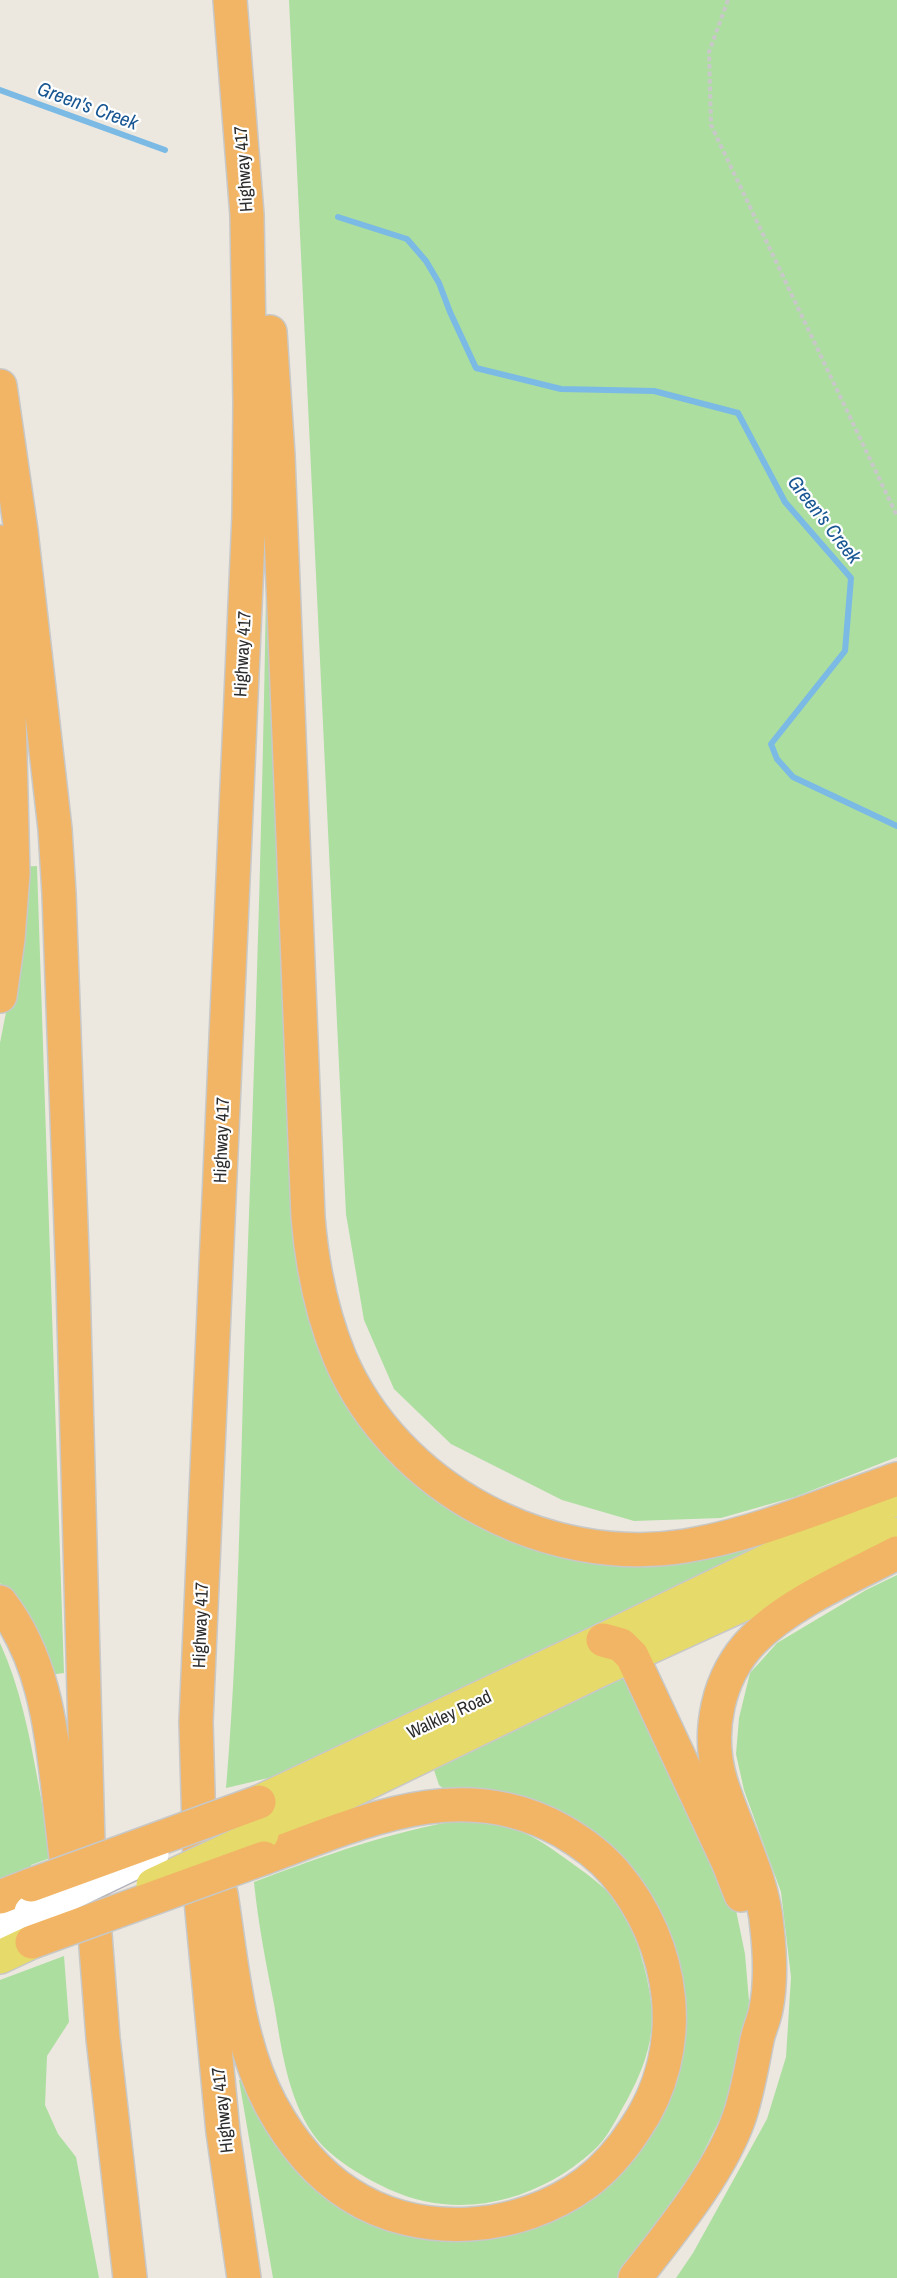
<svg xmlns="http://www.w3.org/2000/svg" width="897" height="2278" font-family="'Archivo Narrow',sans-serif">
<rect width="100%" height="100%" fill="#ece8df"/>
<path fill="#acdea0" d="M289,0H897V1457L795,1497L721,1518L634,1521L562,1500L451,1444L394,1389L364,1320L346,1214Z
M274,592L296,1124L349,1401L518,1539L761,1536L767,1547L285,1774L226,1788C239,1635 240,1480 245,1326C254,1082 262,838 266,593Z
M37,866L64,1673L49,1675L21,1609L0,1583V1043L15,966L20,867Z
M897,1575V2278H676L693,2253L767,2119L786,2057L791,1977L781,1892L744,1790L736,1754L739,1718L750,1673L777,1643L866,1590Z
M0,1643C31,1711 36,1786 53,1857L31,1865V1870L0,1886Z
M626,1676L727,1881L736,1910L745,1954L749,2001L746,2034L728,2103L696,2167L617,2278H273L239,2080H250L377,2219L563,2210L675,2057L635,1884L445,1790L439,1785L434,1770Z
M466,1819C482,1823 500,1825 516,1830C536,1836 556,1852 573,1864C590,1876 610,1891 623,1909C633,1923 639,1950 644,1966C648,1983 652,2000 652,2017C652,2047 641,2074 627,2100C617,2117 608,2138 593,2151C539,2200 461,2221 393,2191C366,2179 327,2157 311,2131C287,2094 281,2046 274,2004C266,1963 258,1923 254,1882C326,1855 389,1832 466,1819Z
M64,1956L69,2022L47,2056L45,2105L58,2134L76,2157L99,2278H0V1980Z"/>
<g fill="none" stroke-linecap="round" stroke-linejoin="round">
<path stroke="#7bbae5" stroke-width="6" d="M0,90L165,150
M338,217L407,239L426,261L439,283L450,312L476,368L561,389L654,391L738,413L785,502L851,578L845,651L771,744L777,759L793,777L897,826"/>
<defs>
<path id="secondary" d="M0,1927L31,1912"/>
<path id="primary" d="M259,1802L603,1640L897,1498
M262,1834L600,1670L897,1534
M0,1957L32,1942"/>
<path id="highway" d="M230,0L247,215L250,404L249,515L196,1722L201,1900L223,2132L244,2278
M270,332L278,456L308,1217C312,1266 321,1312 340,1358C396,1488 546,1568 685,1546C758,1534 828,1503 897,1479
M0,386L21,531L55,829L59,894L73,1282L88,1843L103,2038L130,2278
M0,542L7,634L13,874L8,939L0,996
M0,1602C42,1656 50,1721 58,1787C62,1824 66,1860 71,1897
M603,1640L621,1645L632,1656L728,1862L741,1895
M221,1894C232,1964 237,2041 271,2105C290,2140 316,2173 349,2194C420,2240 519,2232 586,2183C606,2168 622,2149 635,2129C690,2049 676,1944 614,1872C600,1856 581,1842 562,1831C462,1774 362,1822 264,1858
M0,1897L31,1885
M635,2278C671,2232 722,2170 740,2115C748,2090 752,2065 757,2040C759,2030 764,2020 766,2009C771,1984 770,1954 767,1928C763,1876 736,1831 721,1782C706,1733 717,1676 754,1639C791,1602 851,1577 897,1553"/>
</defs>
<use href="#secondary" stroke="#b2b3be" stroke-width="36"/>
<use href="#primary" stroke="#c8c8c8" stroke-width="36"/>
<use href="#highway" stroke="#c8c8c8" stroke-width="36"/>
<path stroke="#c8c8c8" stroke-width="4" stroke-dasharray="4.5 3" stroke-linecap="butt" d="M728,0L709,52L711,125L897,516"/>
<use href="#secondary" stroke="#fff" stroke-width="33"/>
<use href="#primary" stroke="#e6da6a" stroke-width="33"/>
<use href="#highway" stroke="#f1b565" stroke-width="33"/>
<defs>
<path id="secondary-bridge" d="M31,1912L152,1854"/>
<path id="primary-bridge" d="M153,1885L262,1834"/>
<path id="highway-bridge" d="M31,1885L259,1802
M32,1942L264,1858"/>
</defs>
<use href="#secondary-bridge" stroke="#b2b3be" stroke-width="36" stroke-linecap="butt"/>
<use href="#primary-bridge" stroke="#c8c8c8" stroke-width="36" stroke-linecap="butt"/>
<use href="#highway-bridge" stroke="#c8c8c8" stroke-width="36" stroke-linecap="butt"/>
<use href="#secondary-bridge" stroke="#fff" stroke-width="33"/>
<use href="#primary-bridge" stroke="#e6da6a" stroke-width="33"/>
<use href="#highway-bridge" stroke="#f1b565" stroke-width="33"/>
</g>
<g text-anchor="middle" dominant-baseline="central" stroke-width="4.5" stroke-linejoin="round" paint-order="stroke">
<g font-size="18" fill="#2c2c2c" stroke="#fff">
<text transform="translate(243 169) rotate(-94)">Highway 417</text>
<text transform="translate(242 654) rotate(-87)">Highway 417</text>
<text transform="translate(221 1140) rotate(-88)">Highway 417</text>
<text transform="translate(200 1625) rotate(-88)">Highway 417</text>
<text transform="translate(449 1714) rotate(-25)">Walkley Road</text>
<text transform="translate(222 2110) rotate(-96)">Highway 417</text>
</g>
<g font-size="20" font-style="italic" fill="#195793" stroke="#fff">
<text transform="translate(88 105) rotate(20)">Green's Creek</text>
<text transform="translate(825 519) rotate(52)">Green's Creek</text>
</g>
</g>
</svg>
